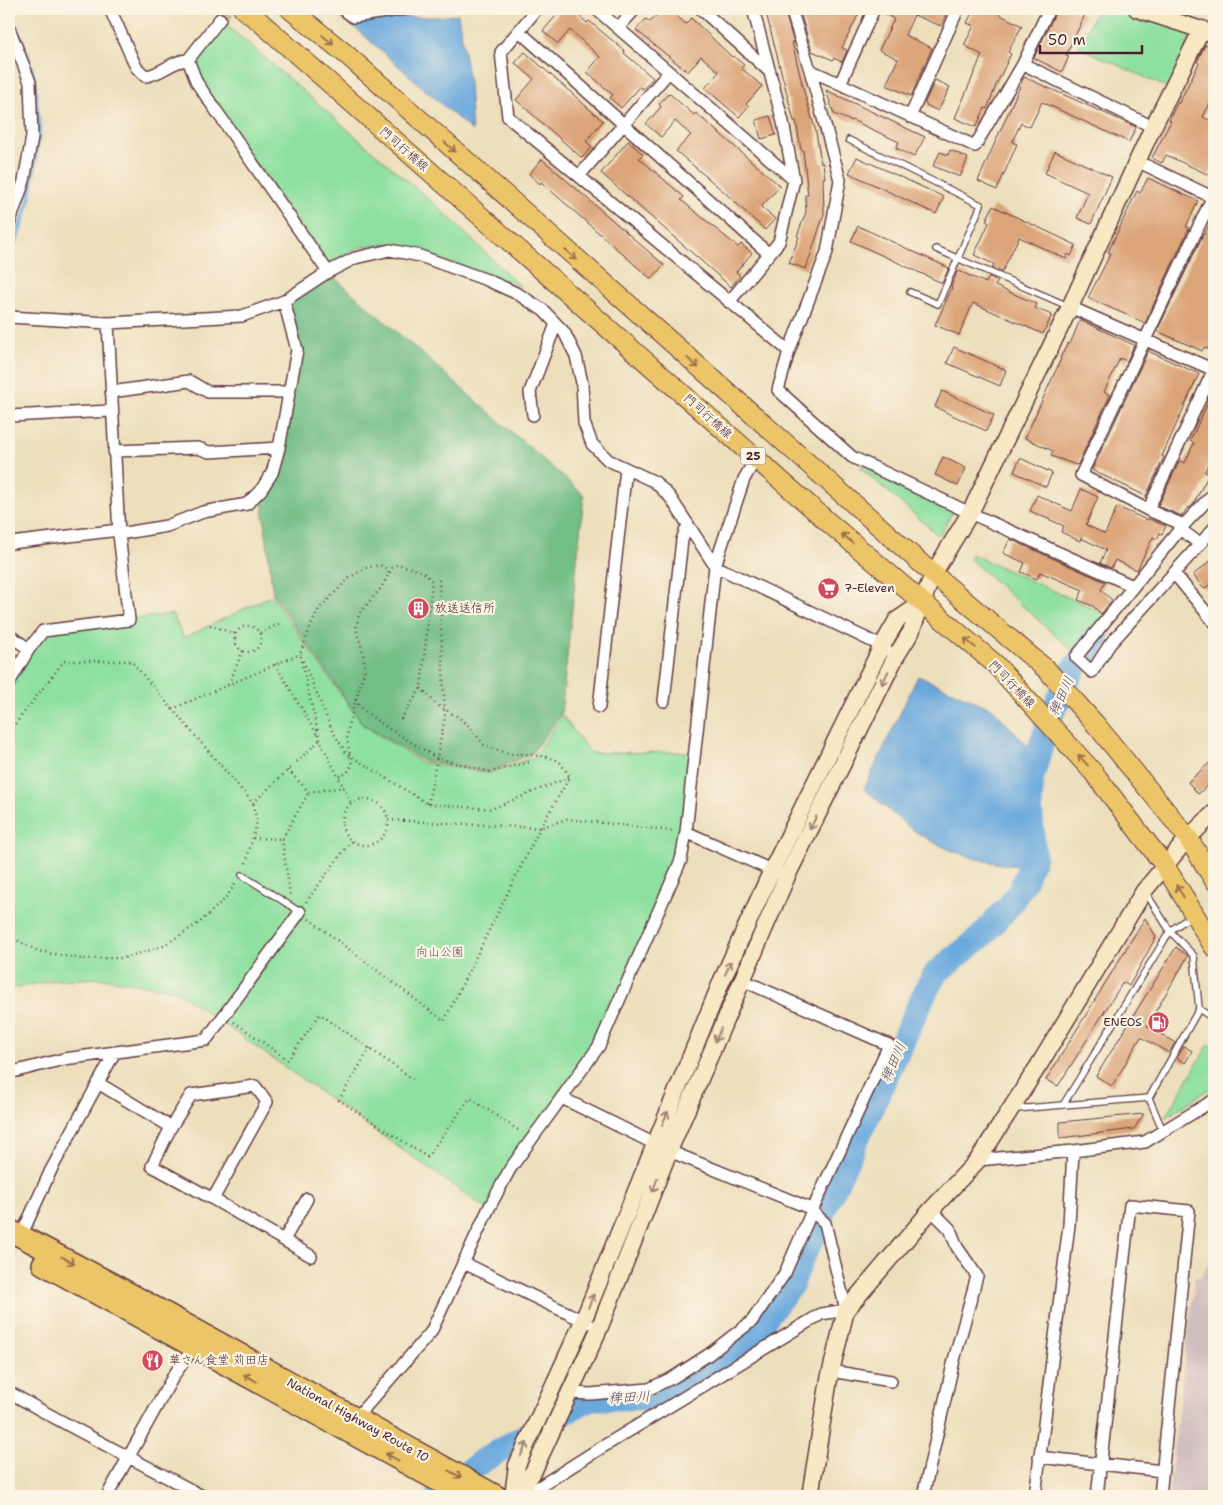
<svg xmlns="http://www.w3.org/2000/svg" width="1223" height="1505" font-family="'Shantell Sans','Klee One',sans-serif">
<rect width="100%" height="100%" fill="#fcf5e5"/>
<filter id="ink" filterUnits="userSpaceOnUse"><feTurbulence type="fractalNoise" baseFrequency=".02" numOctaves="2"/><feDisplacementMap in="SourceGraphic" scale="10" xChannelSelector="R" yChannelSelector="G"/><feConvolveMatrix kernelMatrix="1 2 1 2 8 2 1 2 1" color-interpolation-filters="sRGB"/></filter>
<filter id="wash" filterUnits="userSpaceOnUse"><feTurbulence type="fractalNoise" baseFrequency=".0096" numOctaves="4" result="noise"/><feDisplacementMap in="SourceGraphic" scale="20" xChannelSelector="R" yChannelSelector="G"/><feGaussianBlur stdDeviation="1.12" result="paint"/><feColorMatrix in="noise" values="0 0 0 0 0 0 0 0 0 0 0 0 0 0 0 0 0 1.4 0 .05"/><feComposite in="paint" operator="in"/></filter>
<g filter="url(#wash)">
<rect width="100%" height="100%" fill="#eddfbc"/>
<path fill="#d1bfbf" d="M1214,1248V1496H1168L1195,1277L1202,1276Z"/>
<path fill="#8ee0a0" stroke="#6c8066" d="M1097,9H1122L1192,34L1168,88L1079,47Z
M224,23L440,209L520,286L453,263L390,244L361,247L328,264L199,86L194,60Z
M864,464L955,509L939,536L861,468Z
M971,554L1108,615L1075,653L970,559Z
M271,596L363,725L423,763L490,773L535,756L562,715L590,753L694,752L681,860L599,1046L488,1210L175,990L102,978L56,980L9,989V683L43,631L172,614L184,638Z
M1209,1044L1214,1048V1086L1165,1118Z"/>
<path fill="#72be86" stroke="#5e6e58" d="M328,272L584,495L561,714L532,753L490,772L424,761L364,725L273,595L261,490L272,473L297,350L284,301Z"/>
<path fill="#6ba9dd" stroke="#5a6484" d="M458,14L469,83L472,131L351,24L398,17H438Z
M918,676L993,709L1028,746L1020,773L1021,804L1028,846L1020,866C985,864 951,853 921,835C902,824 882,803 864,789Z"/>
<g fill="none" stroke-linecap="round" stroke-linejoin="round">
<path stroke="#6ba9dd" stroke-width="4.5" d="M9,11L27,55L34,78L39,132L30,197L16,241L9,249"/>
<path stroke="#6ba9dd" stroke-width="25" d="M438,1496L482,1461L590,1398H651L686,1380L746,1342L792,1284L801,1259L815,1234L826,1205L928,986L937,972L981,937L1009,906L1022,886L1034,856L1030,805L1032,776L1041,745L1052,713L1073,670L1097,638"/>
</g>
<g id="blocks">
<path fill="#dca479" d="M562,9H571L587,23L589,21L625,51L624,53L653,78L643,89L640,87L621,108L610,98L613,95L587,72L600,57L570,30L558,44L543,31Z
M662,9H668L686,24L691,18L732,57L733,56L744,65L741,68L762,86L746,104L749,106L739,117L705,88L719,72L701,56L688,72L636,30L646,19L650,22Z
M765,9H784L794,43L792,42L803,88L816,132L821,163H823L825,178H823L824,214L806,269L789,263L799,237L797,236L806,212L805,195H808L803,150H801L796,121H794Z
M799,9H861L842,48L847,50L842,62L834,58L833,60L812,51Z
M881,9H948L941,26L914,15L905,35L932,48L911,96L886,85L898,59L879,50L894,19L881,12Z
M974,9H989L1022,26L1008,52L1011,54L997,83L987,109L985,108L976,127L955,118L982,55L964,45L974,26L967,23Z
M1057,9H1072L1085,15L1066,55L1069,56L1062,72L1034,58Z
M1205,45L1214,49V95L1203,117L1214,122V165L1209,175L1166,155L1162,163L1152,158L1171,121L1169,120L1177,103H1179L1199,63L1197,62Z
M525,52L603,121L586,141L592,147L582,158L516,100L534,79L515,63Z
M1024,77L1136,127L1129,142L1042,102L1030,127L1021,123L1012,142L1017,144L997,190L978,181Z
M935,80L950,87L938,111L926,105L925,102Z
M826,90L925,137L914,157L896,148L899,142L852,120L851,121L834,114Z
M669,93L694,115L696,113L780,186L761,207L775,219L765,230L722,190L676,151L691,135L675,121L661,137L646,124L661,107L659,104Z
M770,116L776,135L761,139L756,120Z
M628,141L643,154L639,158L684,197L681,200L738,247L741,244L752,253L736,272L740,276L731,287L601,173Z
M950,150L968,158L960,177L933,166L940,152L948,155Z
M1055,151L1112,177L1091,224L1077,218L1088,193L1045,173Z
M857,157L944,197L936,214L849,173Z
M542,159L664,265L651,279L541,182L540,184L529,174Z
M1148,178L1198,201L1186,227L1189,228L1145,323L1088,298L1111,253L1108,252L1137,191L1140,193Z
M993,206L1076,245L1071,256L1068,254L1066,259L1019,237L1002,272L992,268L994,264L974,255L989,223L986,221Z
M1214,215V343L1211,350L1204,347L1202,351L1157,331L1203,235H1204Z
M858,226L949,268L942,283L851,241Z
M959,271L986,283L989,277L998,281L995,286L1037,304L1035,308L1052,315L1043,334L973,303L959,335L935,325L952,288L951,287L957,272Z
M1080,320L1134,345L1127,361L1120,358L1104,392L1110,395L1078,464L1076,465L1051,456L1053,451L1025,438L1061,359L1060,358L1068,343L1070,344Z
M954,347L1006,370L1000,386L947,363Z
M1148,351L1199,374L1162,456L1164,457L1146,496L1092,470Z
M1214,390V447L1205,472L1209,474L1194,503L1190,508L1188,507L1182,516L1158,506L1178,464L1180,461L1185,463L1194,443L1190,441Z
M942,391L994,415L986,431L935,407Z
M943,457L966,468L958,486L935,475Z
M1020,458L1052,473L1046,487L1014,472Z
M1081,489L1098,497L1086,525L1105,534L1117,507L1147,520V519L1151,520L1166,526L1162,534L1160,533L1157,539L1153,537L1137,570L1115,560L1111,568L1100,563L1106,550L1081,538L1080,541L1061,532L1064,526L1030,511L1037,495L1072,511Z
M1010,539L1105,582L1101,590L1112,600L1101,614L1093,606L1078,600L1083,590L1040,572L1037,579L1021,572L1025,563L1003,553Z
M1214,558V581L1204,589L1193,575Z
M1214,759V780L1198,794L1188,782Z
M1145,918L1156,937L1129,986L1123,982L1058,1086L1046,1080Z
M1176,947L1188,956L1147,1026L1175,1042L1169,1053L1141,1037L1112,1086L1096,1076Z
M1184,1046L1192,1051L1185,1063L1177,1058Z
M1144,1114L1134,1129L1060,1138V1122Z"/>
</g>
</g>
<g filter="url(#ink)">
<use href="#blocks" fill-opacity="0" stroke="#623c41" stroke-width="1"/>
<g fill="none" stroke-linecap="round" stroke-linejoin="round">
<path stroke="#ccb99f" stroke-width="11" stroke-dasharray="11 5.5" stroke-linecap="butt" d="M220,19L228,9"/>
<defs>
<path id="lane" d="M849,140L981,205L938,304L910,292
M936,249L1068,306
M242,875L300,912
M1146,893L1170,931L1194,956L1199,1009
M1149,1098L1163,1131
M1063,1105L1170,931L1191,916
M1015,1109L1149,1098L1199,1009L1214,1019"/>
<path id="street" d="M110,9L136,67L145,76C161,75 172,60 188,60
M343,9L353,17L406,9
M537,9L501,52L508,117L789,351
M596,9L794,180L779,242L729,302
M701,9L770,72
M753,9L783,122L794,180
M791,9L810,70L840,180L827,252L789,351L778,390L852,457L970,513L1133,586
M9,28L30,82L32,137L24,181L9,224
M618,28L635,9
M519,31L769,254
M188,60L197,83L328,272
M188,60L220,19
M1023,64L1153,127
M810,70L975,146L1023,64L1049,9
M840,84L874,9
M910,117L958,9
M1137,161L1214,198
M579,176L669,72
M1070,307L1214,370
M9,317L108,323L242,316L284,301L328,272L355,258L390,250L420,256L487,280L518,294L543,310L564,332L576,356L582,383L584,423L592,444L608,460L655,482L670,497L715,566L882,646L886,650
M111,392L189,381L208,392H288
M533,415L530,392L556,324
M9,416L111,411
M114,451L198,448L209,452L279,448
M1214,493L1180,529L1200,544L1214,528
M1148,510L1214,369
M1184,525L1148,510L1081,475L1214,194
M1180,529L1076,657L1092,672L1110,644L1200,544
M119,534L167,526L203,512L247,504L261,490L272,473L279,448L297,350L284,301
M9,542L11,543L119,530
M1174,573L1214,622
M9,635L29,649
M9,683L29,649L43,631L129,620L119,534L108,323
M664,701L682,540L688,524
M599,707L626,469
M686,832L778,873
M9,1073L64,1059L206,1040L300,912
M98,1083L171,1127L191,1095L255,1086L267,1102L213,1199L311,1256
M171,1127L152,1166L213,1199
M978,1160L1073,1151L1145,1142L1214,1100
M21,1236L51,1170L115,1052
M284,1240L307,1199
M464,1263L588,1323
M831,1371L891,1381
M9,1392C72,1429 138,1461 202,1496
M570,1393L590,1394L649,1389L674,1377L708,1355L752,1321L785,1273L812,1211L889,1045L742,980
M355,1419L431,1332L488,1210L510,1169L599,1046L681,860L686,832L715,566L744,479L756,458
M1039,1457L1162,1471
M107,1496L174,1375L197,1343
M525,1496L591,1454L821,1314L846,1310L825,1223L807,1207L669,1151L562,1098
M923,1496L954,1360L977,1276L957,1247L950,1229L931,1210
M1035,1496L1069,1225L1073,1151
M1097,1496L1130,1205L1189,1211L1160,1496"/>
<path id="secondary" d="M1137,9L1214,34
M513,1496L517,1465L583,1321L722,980L772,870L882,646L897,620L922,603
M517,1496L533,1472L599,1329L669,1151L787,876L895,658L911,632L933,574L970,513L1070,307L1153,127L1202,29
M810,1496L829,1379L846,1310L931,1210L978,1160L1039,1065L1144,891L1188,838L1214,813"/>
<path id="primary" d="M243,9L258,20L828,522L995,664L1093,772L1165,866L1214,947
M290,9L347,55L933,574L1047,670L1097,726L1188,838L1214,880"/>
<path id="highway" d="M9,1230L112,1284L496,1496
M43,1264L457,1491"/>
</defs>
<use href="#lane" stroke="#623c41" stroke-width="8"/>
<use href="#street" stroke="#623c41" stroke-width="14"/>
<use href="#secondary" stroke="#623c41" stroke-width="19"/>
<use href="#primary" stroke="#623c41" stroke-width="21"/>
<use href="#highway" stroke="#623c41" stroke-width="24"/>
<path stroke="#623c41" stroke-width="2.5" stroke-dasharray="1 4" stroke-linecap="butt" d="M210,625L236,634
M235 639a13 13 0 1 1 26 0a13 13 0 1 1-26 0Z
M260,633L279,624
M301,661L320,740
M275,664L318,736
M229,684L243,650
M421,688L437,705L455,715L469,726L485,746L510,754H525L547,757L559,761L570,777
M355,700L362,709L383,725L437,758L490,772L530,762
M172,709L300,654V655
M9,732L64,661H131L253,803L257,821L245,867
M288,770L309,792L344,787
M339,776L347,773L352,765L347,739L349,723L365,669L363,652L356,629L359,614L381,588L392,568L398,564L423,572L432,581L421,688L399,722
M342 822a23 23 0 1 1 46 0a23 23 0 1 1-46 0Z
M253,803L320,740L351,803
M428,804L445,717L439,579
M388,820L540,828L567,819L675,831
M253,838L282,839L309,792
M282,839L290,895
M306,902L351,841
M309,919L444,1021L540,828L570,777L491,809L428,804L346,753L332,730L300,654L311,625L319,609L348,579L365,568L380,565L387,569L388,575
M9,936L38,951L81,959L124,958L163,946L199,923L225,899L236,883
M234,1022L288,1060L320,1014L413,1079
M370,1048L339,1100L427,1157L470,1098L521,1132"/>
<use href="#lane" stroke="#fff" stroke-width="5.5"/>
<use href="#street" stroke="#fff" stroke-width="11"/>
<use href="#secondary" stroke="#f8e8c3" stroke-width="16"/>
<use href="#primary" stroke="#edc569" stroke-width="19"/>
<use href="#highway" stroke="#edc569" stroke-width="21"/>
</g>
<defs><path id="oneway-shaft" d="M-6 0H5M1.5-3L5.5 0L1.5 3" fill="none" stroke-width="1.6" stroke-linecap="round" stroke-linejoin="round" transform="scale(1.25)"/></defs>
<g stroke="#9c724a">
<use href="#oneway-shaft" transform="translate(328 40) rotate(40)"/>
<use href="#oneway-shaft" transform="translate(450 147) rotate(42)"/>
<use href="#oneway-shaft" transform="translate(571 255) rotate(42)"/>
<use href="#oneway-shaft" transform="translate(693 363) rotate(41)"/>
<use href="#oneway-shaft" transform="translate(847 538) rotate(-139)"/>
<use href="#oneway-shaft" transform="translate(970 643) rotate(-140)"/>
<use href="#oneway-shaft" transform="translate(1083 760) rotate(-132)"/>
<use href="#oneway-shaft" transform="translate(1180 891) rotate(-121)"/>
<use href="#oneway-shaft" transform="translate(68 1260) rotate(27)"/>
<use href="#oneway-shaft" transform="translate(250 1378) rotate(-151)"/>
<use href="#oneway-shaft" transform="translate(392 1457) rotate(-151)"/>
<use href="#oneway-shaft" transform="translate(455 1474) rotate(29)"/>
</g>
<g stroke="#a18477">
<use href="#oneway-shaft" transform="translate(885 678) rotate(116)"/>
<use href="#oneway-shaft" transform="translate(813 823) rotate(116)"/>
<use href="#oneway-shaft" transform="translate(728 968) rotate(-66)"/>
<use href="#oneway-shaft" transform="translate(718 1035) rotate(113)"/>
<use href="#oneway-shaft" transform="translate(665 1118) rotate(-68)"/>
<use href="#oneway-shaft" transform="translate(655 1185) rotate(111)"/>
<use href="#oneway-shaft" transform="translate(591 1301) rotate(-68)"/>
<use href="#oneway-shaft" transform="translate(524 1449) rotate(-65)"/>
</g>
</g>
<defs>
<symbol id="supermarket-disc" viewBox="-11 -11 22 22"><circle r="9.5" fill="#d1495b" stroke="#fcf5e5"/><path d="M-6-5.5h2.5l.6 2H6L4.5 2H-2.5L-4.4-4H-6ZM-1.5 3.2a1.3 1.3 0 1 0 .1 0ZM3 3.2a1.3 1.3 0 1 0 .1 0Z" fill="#fff"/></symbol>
<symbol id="building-disc" viewBox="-11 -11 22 22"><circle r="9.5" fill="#d1495b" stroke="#fcf5e5"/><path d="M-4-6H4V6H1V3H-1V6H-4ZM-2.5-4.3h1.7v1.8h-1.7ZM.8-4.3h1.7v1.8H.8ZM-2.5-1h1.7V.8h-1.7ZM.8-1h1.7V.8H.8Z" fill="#fff"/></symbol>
<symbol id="fuel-disc" viewBox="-11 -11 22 22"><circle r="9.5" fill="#d1495b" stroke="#fcf5e5"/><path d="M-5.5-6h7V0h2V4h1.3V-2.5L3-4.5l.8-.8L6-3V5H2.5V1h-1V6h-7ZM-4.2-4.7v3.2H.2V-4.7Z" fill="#fff"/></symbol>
<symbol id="restaurant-disc" viewBox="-11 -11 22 22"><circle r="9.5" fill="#d1495b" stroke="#fcf5e5"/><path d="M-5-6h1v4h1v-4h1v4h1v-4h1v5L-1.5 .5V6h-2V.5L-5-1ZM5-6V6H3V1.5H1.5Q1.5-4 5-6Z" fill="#fff"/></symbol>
</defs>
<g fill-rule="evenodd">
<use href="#supermarket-disc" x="816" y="576" width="25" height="25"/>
<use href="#building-disc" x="406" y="596" width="25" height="25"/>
<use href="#fuel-disc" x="1146" y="1010" width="25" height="25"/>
<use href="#restaurant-disc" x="140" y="1348" width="25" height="25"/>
</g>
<g text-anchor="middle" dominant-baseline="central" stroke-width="4.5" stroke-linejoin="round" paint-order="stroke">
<rect fill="#fcf5e5" stroke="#7f5f63" stroke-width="1" x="740.5" y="447.5" width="25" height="17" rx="4"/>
<g font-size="11" font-weight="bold" fill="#4a1f2b">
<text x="753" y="456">25</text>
</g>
<g font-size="12" fill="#4a1f2b" stroke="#fcf5e5">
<text transform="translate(404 149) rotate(41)">門司行橋線</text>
<text transform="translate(708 416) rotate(42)">門司行橋線</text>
<text transform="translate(1012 684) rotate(46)">門司行橋線</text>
<text transform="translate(358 1420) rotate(29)">National Highway Route 10</text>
</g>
<g font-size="12" fill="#4a1f2b" stroke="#fcf5e5" text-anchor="start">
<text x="844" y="588">7-Eleven</text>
<text x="435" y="608">放送送信所</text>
<text x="1142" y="1022" text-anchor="end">ENEOS</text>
<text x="169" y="1360">華さん食堂 苅田店</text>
</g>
<g font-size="12" fill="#5b4f48" stroke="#fcf5e5">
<text x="440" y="952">向山公園</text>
</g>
<g font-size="14" font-style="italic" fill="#564f69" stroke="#fcf5e5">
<text transform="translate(1061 696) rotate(-66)">稗田川</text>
<text transform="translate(893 1062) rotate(-66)">稗田川</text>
<text transform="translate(629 1397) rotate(-3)">稗田川</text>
</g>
</g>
<rect width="1223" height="1505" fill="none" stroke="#fcf5e5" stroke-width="30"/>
<path d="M1040 45v8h102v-8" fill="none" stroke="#4a1f2b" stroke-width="2.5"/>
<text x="1048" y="45" font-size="15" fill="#4a1f2b" stroke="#fcf5e5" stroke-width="4" paint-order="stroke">50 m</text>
</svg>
